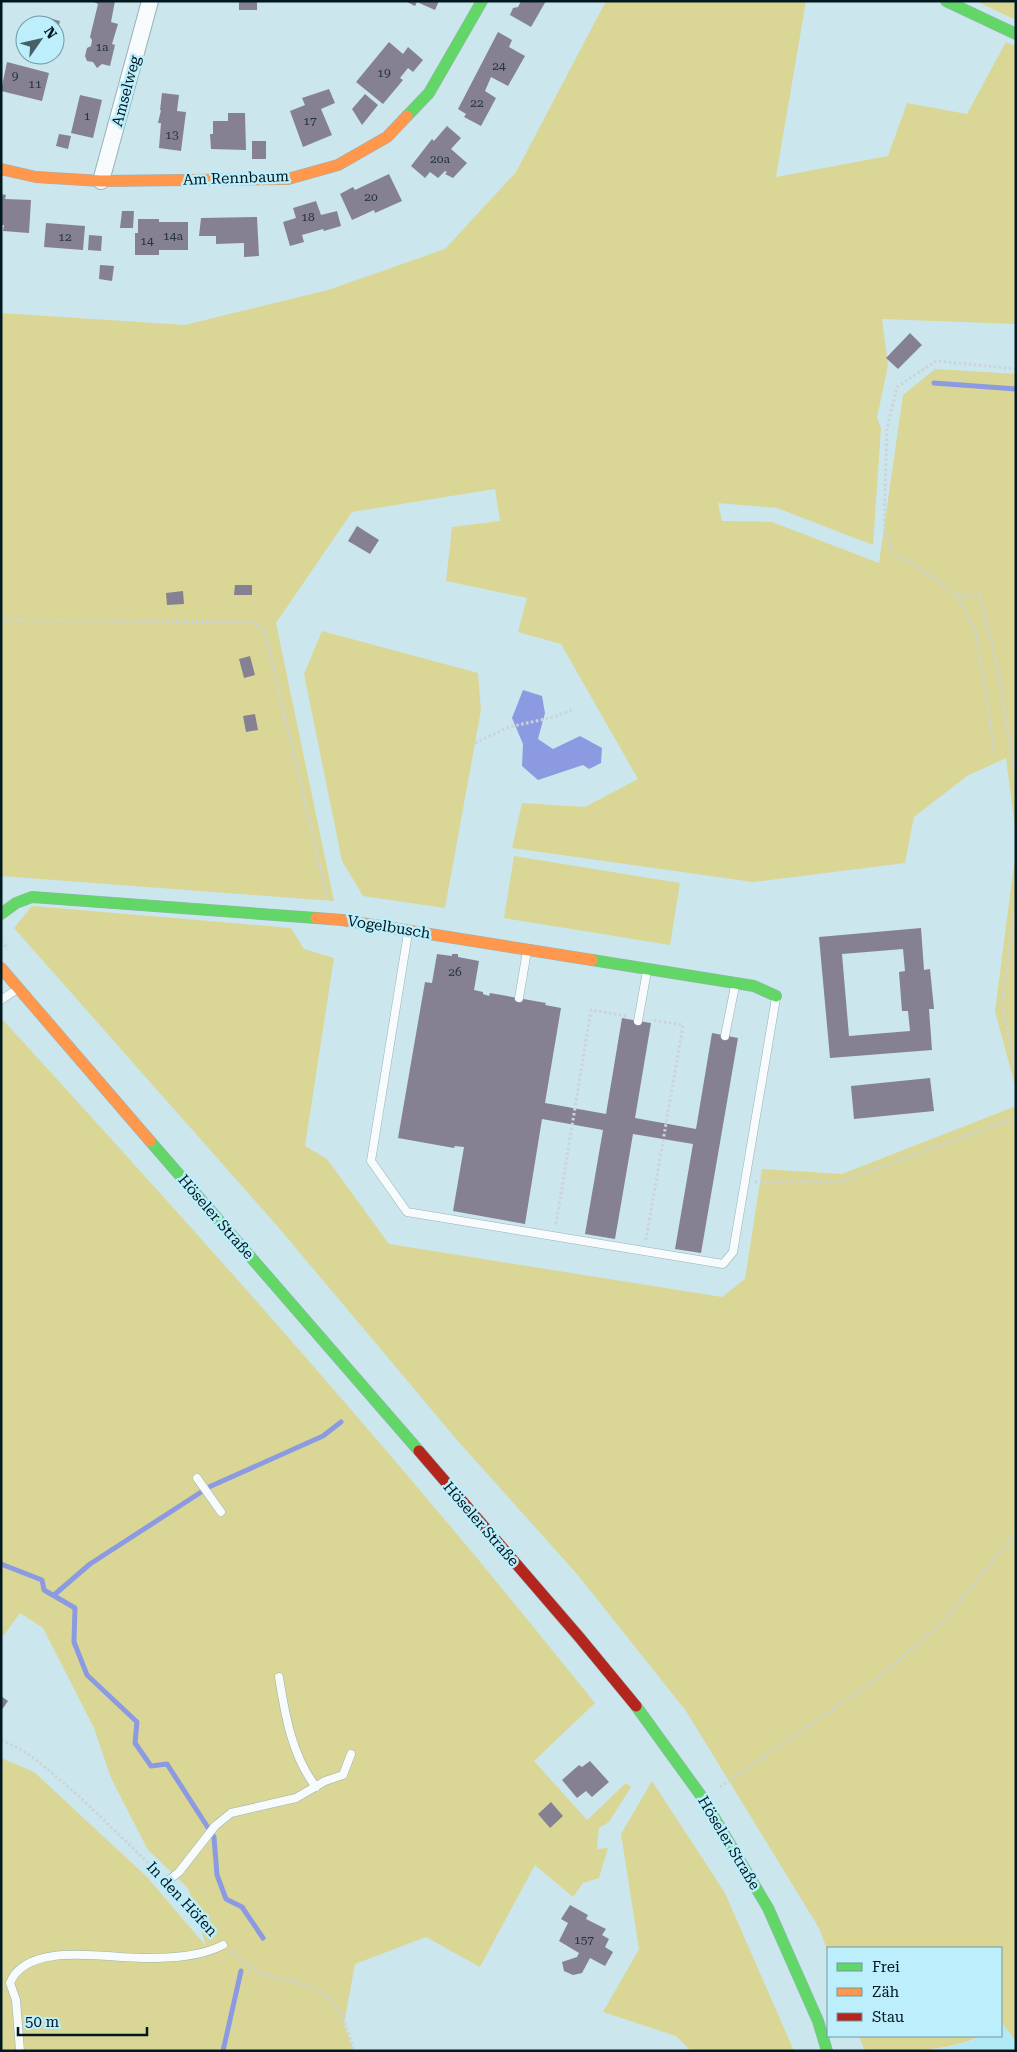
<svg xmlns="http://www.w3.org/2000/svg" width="1017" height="2052" font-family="'Roboto Serif',serif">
<rect width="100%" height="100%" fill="#cbe6ed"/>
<path fill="#b3e8f6" d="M1001,2022L1016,2041V2051H935L973,2041L980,2036H1001Z"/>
<path fill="#dad796" d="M606,1H806L776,177L888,156L907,103L967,114L1006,42L1016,46V324L882,319L888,365L877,418L881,428L873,545L777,508L718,503L722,521L772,522L879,563L903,395L935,369L1016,374V837L1006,758L967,776L914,817L905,863L753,882L512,848L522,803L585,807L638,779L561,644L518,632L527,598L446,581L452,527L500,521L495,489L352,512L276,623L334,901L1,876V313L185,325L328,290L445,249L516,172Z
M976,1H1016V20Z
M322,631L478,673L481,710L445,908L363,896L342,861L304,674Z
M1016,849V1089L995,1011Z
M514,856L680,883L670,945L504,918Z
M32,906L291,928L304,949L334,958L305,1146L327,1159L389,1244L722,1297L745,1279L762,1169L842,1174L1016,1106V2041L1001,2022V1948H828V1952L819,1928L686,1711L577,1574L457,1440L279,1228L14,928Z
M2,1019C154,1185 306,1354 451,1527C500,1585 547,1644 595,1703L534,1761L587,1820L626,1783L631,1787L609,1822L599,1828L597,1849L608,1848L599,1878L583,1883L573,1897L535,1865L480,1967L426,1937L355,1964L344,2024L354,2051H1V1758L34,1772L147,1877L206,1946L188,1888L148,1850L111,1778L94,1728L43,1628L20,1613L1,1639Z
M652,1781L725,1893L794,2051H691L676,2036L603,2012L639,1949L621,1834Z
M859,2036H980C950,2052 900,2051 865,2051Z"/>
<path fill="#8c9be1" d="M523,690L542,696L545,713L538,739L553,749L580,736L602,748L601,763L589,769L583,765L538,780L522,766L523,744L512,718Z"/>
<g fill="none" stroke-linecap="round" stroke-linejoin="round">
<path stroke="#8c9be1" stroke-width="5" d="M934,383L1016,389
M1,1564L42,1580L44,1590L75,1608L74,1642L87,1675L137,1722L135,1743L151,1766L167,1764L214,1837L217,1875L226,1899L242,1907L263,1938
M54,1595L90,1564L209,1487L323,1436L341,1422
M223,2051L241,1971"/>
</g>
<path fill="#868192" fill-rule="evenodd" d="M92,1H115L111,22L118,24L112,44L115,45L110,66L102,64L97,68L93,62L87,61L85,56L87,48L91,46L92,40L90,37L98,4Z
M239,1H257V10H239Z
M405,1H439L435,10L417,2L415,6Z
M521,1H546L531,27L510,15L513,8L518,7Z
M45,17L60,21L56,37L55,25H43Z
M498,32L512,40L509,47L525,56L508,86L491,77L485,91L496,98L481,126L464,117L466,114L458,109Z
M389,42L403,54L408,47L423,60L413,72L408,68L400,78L403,80L383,104L356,82Z
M7,62L49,73L42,101L1,91Z
M329,89L335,103L321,109L332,135L303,147L290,111L305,105L302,98Z
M162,93L179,95L177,111L186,112L181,151L159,148L161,123H158L161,110H160Z
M365,94L378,105L362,125L352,109Z
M80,95L102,100L93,138L71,133Z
M228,113H245L246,150L211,149L210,134H213V121H228Z
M447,126L461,138L451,149L467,163L453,178L445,174L447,172L445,171L438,178L430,172L425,178L411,166L432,139L434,141Z
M59,134L71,136L68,149L56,146Z
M252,141H266V159H252Z
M389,174L402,201L375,213L374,210L352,220L340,194L353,187L355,190Z
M1,194L6,195L5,199L31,200L29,233L3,231L4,225H1Z
M316,201L321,215L337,211L341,226L324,231L323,229L302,235L304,242L290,246L283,222L296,218L293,208Z
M122,211H134L133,228H120Z
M257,217L259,256L244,257V243L216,244V236H199L201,218Z
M138,219H159V222H188V250H159V255H135V233H138Z
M46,223L85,226L83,250L44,247Z
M89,235L102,236L101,251L88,250Z
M100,265L114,266L112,281L99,279Z
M910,333L922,345L898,369L886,358Z
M357,526L379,540L370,554L348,541Z
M235,585H252V595H234Z
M183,591L184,604L167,605L166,593Z
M250,656L255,675L244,678L239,659Z
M255,714L258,730L246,732L243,716Z
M921,928L924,970L930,969L934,1009H929L932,1050L830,1058L819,937ZM903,949L905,971L899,972L902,1011H908L910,1031L849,1036L842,954Z
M437,954L452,956V954H458V957L479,961L474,990L483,992V994L489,996L490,993L546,1003L545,1005L561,1008L545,1103L606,1114L622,1018L638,1021L651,1023L635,1118L696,1129L712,1033L738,1038L701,1253L675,1249L693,1144L633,1134L615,1239L585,1234L603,1130L542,1119L525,1224L453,1211L464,1147L455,1146L454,1148L398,1138L425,982L432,983Z
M930,1078L934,1111L854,1119L851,1086Z
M1,1696L8,1701L1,1711Z
M590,1761L609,1782L592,1797L586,1791L577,1798L562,1780L579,1765L582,1767Z
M551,1802L563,1816L550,1828L538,1814Z
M570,1905L588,1915L586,1919L606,1929L602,1935L609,1939L605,1947L613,1952L605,1966L590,1958L582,1973L573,1975L564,1971L562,1962L577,1957L579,1953L559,1941L568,1923L561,1919Z"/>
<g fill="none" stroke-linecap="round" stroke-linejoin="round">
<defs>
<path id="lane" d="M408,933L371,1161L407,1212L723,1264L733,1252L776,998
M519,998L527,951
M1,1000L16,990
M638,1021L647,971
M725,1036L735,986
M197,1478L221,1512
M279,1677C285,1715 292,1756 316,1787
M169,1880L179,1872L215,1826L231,1813L296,1798L325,1781L343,1775L351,1754
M20,2051L16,2000L10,1983C27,1940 109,1959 145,1958C170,1958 200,1957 223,1945"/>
<path id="street" d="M101,181L150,1"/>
<path id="fast" d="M946,1L1016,34
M407,116L429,93L482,1
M1,914L16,903L32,897L316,918
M592,960L754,986L776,996
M150,1141L419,1451
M636,1706L702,1797L768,1908L818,2021L827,2051"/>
<path id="slow" d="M1,169L36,177L101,181L288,179L338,165L387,137L407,116
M316,918L342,920L592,960
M1,968L150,1141"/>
<path id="jam" d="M419,1451L580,1638L636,1706"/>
</defs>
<use href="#lane" stroke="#99b1b7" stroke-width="9"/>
<use href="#street" stroke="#99b1b7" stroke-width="18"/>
<use href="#fast" stroke="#99b1b7" stroke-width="12"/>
<use href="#slow" stroke="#99b1b7" stroke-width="12"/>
<use href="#jam" stroke="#99b1b7" stroke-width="12"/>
<path stroke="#ccd4d7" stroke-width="3" stroke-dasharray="2.5 2.5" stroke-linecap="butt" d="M1016,369L936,361L897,387L887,428L884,528L893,554L922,569L957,596L979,594L996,661L1016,781
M957,596L976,632L995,754
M1,620L252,622L265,632L328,901
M475,743L509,727L554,717L574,709
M1016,903L1002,1004L1016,1072
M1,941L8,949
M755,1182H840L1016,1118
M556,1224L591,1010L627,1016
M646,1240L683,1025L651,1020
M1,1741C20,1746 38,1761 53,1774C91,1805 124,1841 160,1874
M720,1787L874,1681L940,1625L1016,1532
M175,1888C187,1906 205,1918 217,1936
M231,1951C240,1958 249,1968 259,1972C284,1982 314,1981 332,2002C344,2014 349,2035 354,2051"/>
<use href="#lane" stroke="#f7fbfc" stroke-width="8"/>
<use href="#street" stroke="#f7fbfc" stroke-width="16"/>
<use href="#fast" stroke="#63d668" stroke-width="11"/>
<use href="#slow" stroke="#ff974d" stroke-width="11"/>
<use href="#jam" stroke="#b3261e" stroke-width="11"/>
</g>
<g text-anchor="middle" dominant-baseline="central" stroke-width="5" stroke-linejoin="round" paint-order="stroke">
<g font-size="12" fill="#22323c">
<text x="102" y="47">1a</text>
<text x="499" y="66">24</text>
<text x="384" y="73">19</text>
<text x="15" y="76">9</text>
<text x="35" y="84">11</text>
<text x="477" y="103">22</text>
<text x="87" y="116">1</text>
<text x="310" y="121">17</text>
<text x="172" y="135">13</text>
<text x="440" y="159">20a</text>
<text x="371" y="197">20</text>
<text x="308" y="217">18</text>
<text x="173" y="236">14a</text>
<text x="65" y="237">12</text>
<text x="147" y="241">14</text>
<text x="455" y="972">26</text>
<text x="584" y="1940">157</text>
</g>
<g font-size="15" fill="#00181f" stroke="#bceefc">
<text transform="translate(126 91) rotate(-75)">Amselweg</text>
<text transform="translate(236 178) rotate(-2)">Am Rennbaum</text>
<text transform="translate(389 927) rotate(9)">Vogelbusch</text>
<text transform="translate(216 1217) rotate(49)">Höseler Straße</text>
<text transform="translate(481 1524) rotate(49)">Höseler Straße</text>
<text transform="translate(729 1843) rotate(59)">Höseler Straße</text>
<text transform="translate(182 1899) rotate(47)">In den Höfen</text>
</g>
</g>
<rect width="1017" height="2052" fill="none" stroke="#00181f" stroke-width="5"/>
<rect x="827" y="1947" width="175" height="90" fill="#bceefc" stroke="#7198a4"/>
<rect x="837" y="1963" width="25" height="8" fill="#63d668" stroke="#7198a4"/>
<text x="872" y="1972" font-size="15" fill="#00181f">Frei</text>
<rect x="837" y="1988" width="25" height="8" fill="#ff974d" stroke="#7198a4"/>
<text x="872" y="1997" font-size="15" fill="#00181f">Zäh</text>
<rect x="837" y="2013" width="25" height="8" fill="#b3261e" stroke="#7198a4"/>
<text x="872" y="2022" font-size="15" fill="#00181f">Stau</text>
<g transform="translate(40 40) rotate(56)"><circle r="24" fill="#bceefc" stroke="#7198a4"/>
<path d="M0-4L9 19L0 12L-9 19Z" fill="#476067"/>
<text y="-8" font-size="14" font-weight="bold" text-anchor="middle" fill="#00181f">N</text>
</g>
<path d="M18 2027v8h129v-8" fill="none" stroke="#00181f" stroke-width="2.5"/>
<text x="25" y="2027" font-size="15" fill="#00181f" stroke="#bceefc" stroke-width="4" paint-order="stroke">50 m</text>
</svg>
